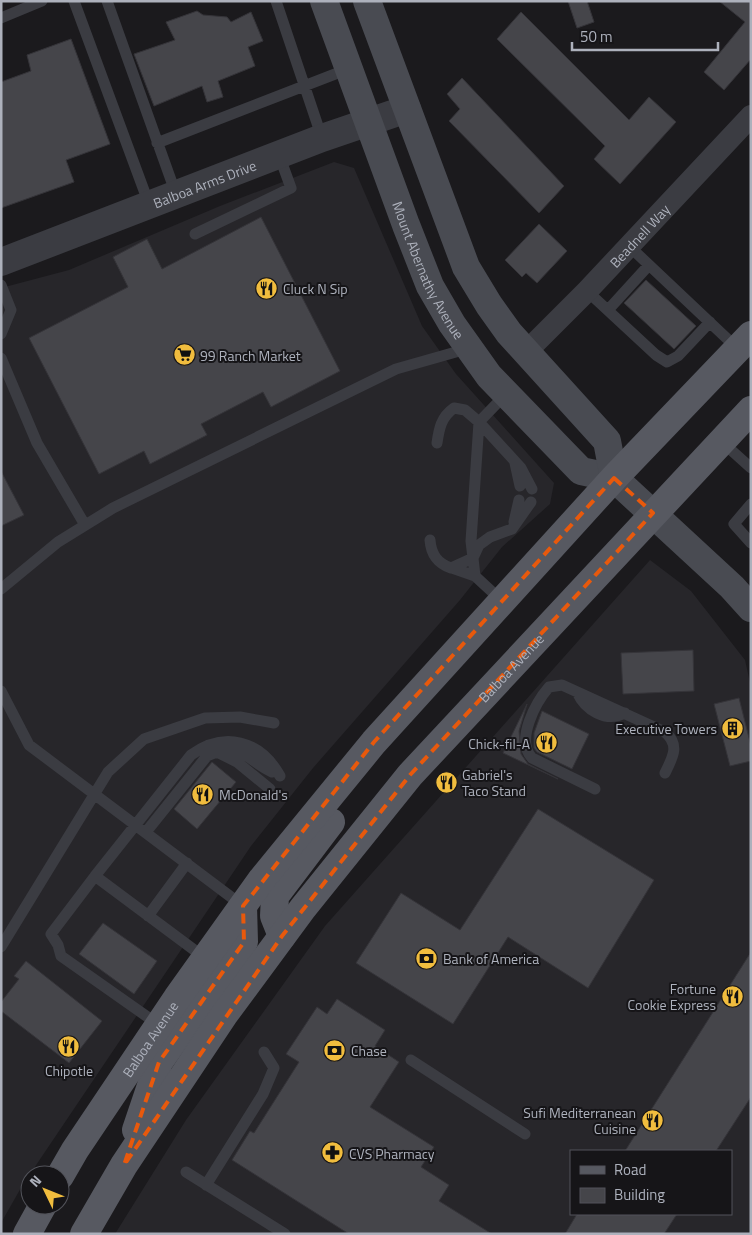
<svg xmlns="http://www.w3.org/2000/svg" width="752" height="1235" font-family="'Titillium Web',sans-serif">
<rect width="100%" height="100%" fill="#1b1a1d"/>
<path fill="#27262a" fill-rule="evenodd" d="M334,162L354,168L422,326L456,374L554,483L550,504L502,547L460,600L313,768L251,846L22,1186L1,1223V288L69,270L220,206Z
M650,560L691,591L745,660L751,687V1234H115L186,1120L325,926ZM571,1151H731V1214H571Z"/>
<path fill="#45454a" stroke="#353439" d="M568,1H587L594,22L577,28Z
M719,1H751V59L724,90L704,72L745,22Z
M197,11L203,15L227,17L231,22L251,12L263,41L248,47L255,66L218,81L223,97L207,102L202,86L154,106L134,54L175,40L166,22Z
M521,12L629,120L649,97L676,122L620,184L594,159L605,146L497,39Z
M71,39L110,144L66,160L74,182L1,208V82L31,71L27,55Z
M462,78L564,186L539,213L449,121L460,109L447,94Z
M261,217L340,371L271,407L263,392L201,424L207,435L150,464L144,451L99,474L29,338L128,287L113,257L147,239L162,269Z
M539,224L567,251L537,283L526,273L522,277L505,260Z
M646,280L696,326L674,349L624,303Z
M1,471L24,515L1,526Z
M693,650L694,691L623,694L621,653Z
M739,698L751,746V761L730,766L714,704Z
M527,704L519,731L521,754L528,764L558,779L503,753Z
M542,711L589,734L572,769L537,752L534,748V733Z
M212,762L236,782L197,829L174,809Z
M538,809L654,880L588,988L508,937L453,1024L356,963L401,893L460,930Z
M103,923L157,961L134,994L79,954Z
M751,952V1097L716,1151H625Z
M26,961L102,1021L69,1063L1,1011V1002L19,979L14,976Z
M337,999L385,1030L375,1046L399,1062L370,1107L434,1147L421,1167L449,1185L439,1201L492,1234H349L232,1160L250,1131L254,1133L299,1062L286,1054L317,1007L327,1014Z
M577,1214H677L664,1234H565Z"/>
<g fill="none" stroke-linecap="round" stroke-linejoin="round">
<path stroke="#3b3c42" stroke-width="11" d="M74,1L149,204
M107,1L176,194
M276,1L322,138
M1,18L42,1
M157,143L348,69
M195,234L291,188L279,155
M629,246L738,349
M1,285L11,310L1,334
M587,291L656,355L667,362L678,356L710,322
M608,310L649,265
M1,358L37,443L85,525
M506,394L479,422L521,468L532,489
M721,441L751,468
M515,463L520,486
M751,504L734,524L751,543
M514,522L519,500
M430,540C431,554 437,563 451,568L473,558L471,541L479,422L465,410L454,408C441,417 439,429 437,443
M452,568L475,576L502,601
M475,576L473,558L479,545L490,537L512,529L531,502
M1,589L58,542L113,508L396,369L470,348
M1,691L29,745L243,906
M577,692C585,710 606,723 625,713
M217,752L237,762L270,789
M595,789L532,758C515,740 536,702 549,687L562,685L665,732C680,745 673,757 665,773
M146,832L207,756C242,740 243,758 272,772
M95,876L191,755C224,731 260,740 280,776
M148,916L187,863
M1,947L108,772L144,739L205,718L240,717L274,723
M159,1025L61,956L58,945L51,934L95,876L205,958
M411,1060L525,1134
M186,1172L285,1234
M206,1185L263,1094L274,1068L264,1052"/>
<path stroke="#3b3c42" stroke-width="22" id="s1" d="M525,353L587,291L751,116"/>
<path stroke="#3b3c42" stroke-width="28" id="s2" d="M1,262L322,138L407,109"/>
<g stroke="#494b52" stroke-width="28">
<path id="s3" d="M324,1L406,225L430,286L452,324L489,376L581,471L614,478L732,587L751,608"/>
<path d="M367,1L466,267L489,305L509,333L607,441L614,478"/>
</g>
<g stroke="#575961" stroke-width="28">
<path d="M282,936L274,916L275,896L331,822"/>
<path d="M136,1130L159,1062L244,942L243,906"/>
<path id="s4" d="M60,1176L75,1150L177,998L262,879L374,742L614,478L751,335"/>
<path d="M27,1234L43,1205"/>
<path id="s5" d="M84,1234L124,1165L224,1015L303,908L410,775L751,410"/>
</g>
</g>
<path fill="none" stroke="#e8590c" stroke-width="4" stroke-dasharray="10 6" stroke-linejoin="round" d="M614,478L653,513L410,775L282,936L124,1165L159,1062L244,942L243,906L374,742Z"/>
<defs>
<symbol id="restaurant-disc" viewBox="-11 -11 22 22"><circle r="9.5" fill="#f1bd3e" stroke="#161518"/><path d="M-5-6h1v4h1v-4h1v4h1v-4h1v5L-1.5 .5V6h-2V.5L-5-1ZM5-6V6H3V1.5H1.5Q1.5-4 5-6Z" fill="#111"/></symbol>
<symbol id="supermarket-disc" viewBox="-11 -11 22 22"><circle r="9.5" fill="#f1bd3e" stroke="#161518"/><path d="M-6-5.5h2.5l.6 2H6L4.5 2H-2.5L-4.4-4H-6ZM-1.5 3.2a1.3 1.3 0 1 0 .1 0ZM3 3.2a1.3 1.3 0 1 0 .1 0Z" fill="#111"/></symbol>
<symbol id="building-disc" viewBox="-11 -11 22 22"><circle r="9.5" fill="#f1bd3e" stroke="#161518"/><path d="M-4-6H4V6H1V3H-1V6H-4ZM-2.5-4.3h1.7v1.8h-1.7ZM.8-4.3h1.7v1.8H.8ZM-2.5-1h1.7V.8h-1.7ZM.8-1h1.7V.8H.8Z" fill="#111"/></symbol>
<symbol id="bank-disc" viewBox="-11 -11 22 22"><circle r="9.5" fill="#f1bd3e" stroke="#161518"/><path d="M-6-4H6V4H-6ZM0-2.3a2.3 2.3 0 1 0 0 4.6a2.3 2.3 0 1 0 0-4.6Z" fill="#111"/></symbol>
<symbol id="pharmacy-disc" viewBox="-11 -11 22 22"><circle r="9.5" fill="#f1bd3e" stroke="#161518"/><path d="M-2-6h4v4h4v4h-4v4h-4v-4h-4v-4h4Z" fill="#111"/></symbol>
</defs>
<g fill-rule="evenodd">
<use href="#restaurant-disc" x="254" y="276" width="25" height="25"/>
<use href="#supermarket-disc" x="172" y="342" width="25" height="25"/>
<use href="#building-disc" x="720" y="716" width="25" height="25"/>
<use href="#restaurant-disc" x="534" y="730" width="25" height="25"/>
<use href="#restaurant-disc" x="434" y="770" width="25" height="25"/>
<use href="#restaurant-disc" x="190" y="782" width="25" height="25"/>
<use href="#bank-disc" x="414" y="946" width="25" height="25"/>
<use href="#restaurant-disc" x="720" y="984" width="25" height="25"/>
<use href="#restaurant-disc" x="56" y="1034" width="25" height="25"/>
<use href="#bank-disc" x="322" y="1038" width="25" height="25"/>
<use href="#restaurant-disc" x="640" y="1108" width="25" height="25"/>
<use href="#pharmacy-disc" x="320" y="1140" width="25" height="25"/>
</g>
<g text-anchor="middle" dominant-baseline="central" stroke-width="4" stroke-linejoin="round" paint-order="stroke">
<g font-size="14" fill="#adb1bc" stroke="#161518">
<text stroke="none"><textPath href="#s2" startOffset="218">Balboa Arms Drive</textPath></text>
<text stroke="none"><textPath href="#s1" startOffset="164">Beadnell Way</textPath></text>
<text stroke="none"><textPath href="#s3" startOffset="289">Mount Abernathy Avenue</textPath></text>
<text stroke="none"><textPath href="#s5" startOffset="711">Balboa Avenue</textPath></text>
<text stroke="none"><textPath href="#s4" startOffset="164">Balboa Avenue</textPath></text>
</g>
<g font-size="14" fill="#adb1bc" stroke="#161518" text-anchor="start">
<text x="283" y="288">Cluck N Sip</text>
<text x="200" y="355">99 Ranch Market</text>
<text x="717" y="728" text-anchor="end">Executive Towers</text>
<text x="530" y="743" text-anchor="end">Chick-fil-A</text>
<text x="462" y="774">Gabriel's<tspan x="462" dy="16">Taco Stand</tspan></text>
<text x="219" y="794">McDonald's</text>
<text x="443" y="958">Bank of America</text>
<text x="716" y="988" text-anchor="end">Fortune<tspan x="716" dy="16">Cookie Express</tspan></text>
<text x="351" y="1050">Chase</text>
<text x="69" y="1070" text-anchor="middle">Chipotle</text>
<text x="636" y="1112" text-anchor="end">Sufi Mediterranean<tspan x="636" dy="16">Cuisine</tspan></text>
<text x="349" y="1153">CVS Pharmacy</text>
</g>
</g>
<rect width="752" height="1235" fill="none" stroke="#adb1bc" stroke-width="5"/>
<rect x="570" y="1150" width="162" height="65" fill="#161518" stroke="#52535a"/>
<rect x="580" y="1166" width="25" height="8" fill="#575961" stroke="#52535a"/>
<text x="614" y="1175" font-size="15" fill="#adb1bc">Road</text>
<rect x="580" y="1188" width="25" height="15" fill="#45454a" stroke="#52535a"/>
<text x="614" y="1200" font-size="15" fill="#adb1bc">Building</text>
<g transform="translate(45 1190) rotate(313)"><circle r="24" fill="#161518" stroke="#52535a"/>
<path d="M0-4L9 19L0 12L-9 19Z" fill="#f1bd3e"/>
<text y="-8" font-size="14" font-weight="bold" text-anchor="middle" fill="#adb1bc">N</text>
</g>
<path d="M572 42v8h146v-8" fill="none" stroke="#adb1bc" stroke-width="2.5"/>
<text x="580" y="42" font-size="15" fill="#adb1bc" stroke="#161518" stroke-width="4" paint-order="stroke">50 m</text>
</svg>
